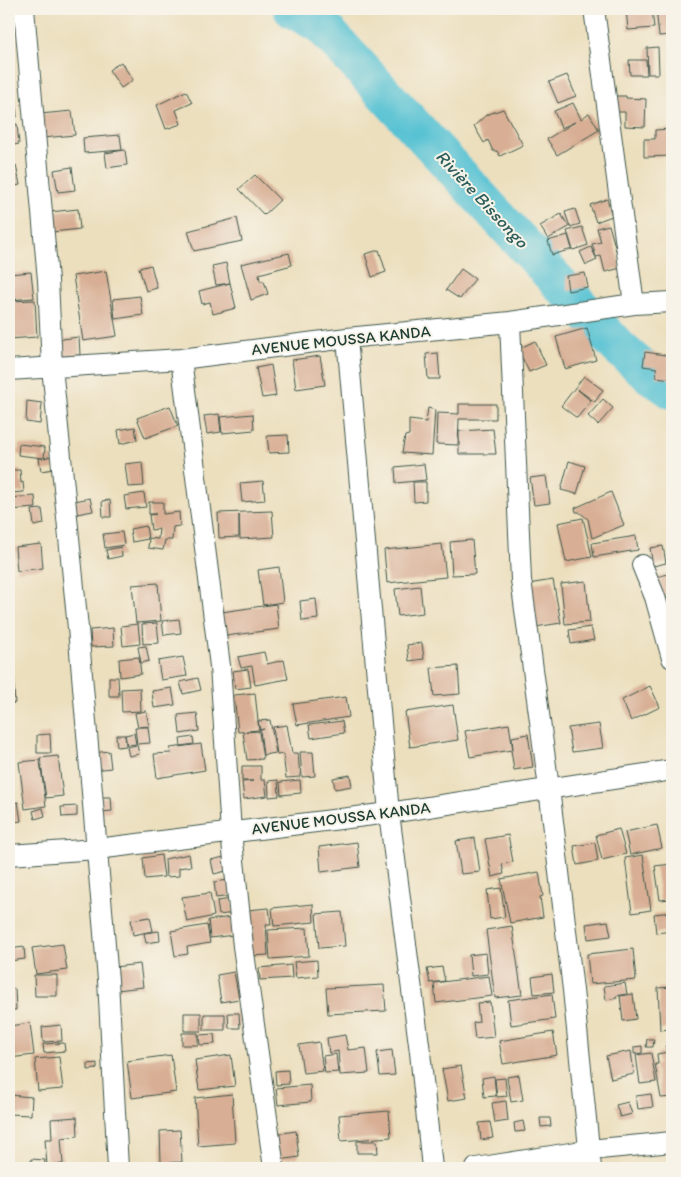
<svg xmlns="http://www.w3.org/2000/svg" width="681" height="1177" font-family="Itim,sans-serif">
<rect width="100%" height="100%" fill="#f7f3e8"/>
<filter id="ink" filterUnits="userSpaceOnUse"><feTurbulence type="fractalNoise" baseFrequency=".02" numOctaves="2"/><feDisplacementMap in="SourceGraphic" scale="10" xChannelSelector="R" yChannelSelector="G"/><feConvolveMatrix kernelMatrix="1 2 1 2 8 2 1 2 1" color-interpolation-filters="sRGB"/></filter>
<filter id="wash" filterUnits="userSpaceOnUse"><feTurbulence type="fractalNoise" baseFrequency=".0096" numOctaves="4" result="noise"/><feDisplacementMap in="SourceGraphic" scale="20" xChannelSelector="R" yChannelSelector="G"/><feGaussianBlur stdDeviation="1.12" result="paint"/><feColorMatrix in="noise" values="0 0 0 0 0 0 0 0 0 0 0 0 0 0 0 0 0 1.4 0 .05"/><feComposite in="paint" operator="in"/></filter>
<g filter="url(#wash)">
<rect width="100%" height="100%" fill="#ecdfbe"/>
<g fill="none" stroke-linecap="round" stroke-linejoin="round">
<path stroke="#58c2d3" stroke-width="38" d="M292,9L321,25L618,347L650,375L672,390"/>
</g>
<g id="blocks">
<path fill="#d8af94" d="M626,9H652L654,28L628,30Z
M656,9H672V35L659,36Z
M658,47L659,74H648L647,48Z
M629,60H646L647,75H630Z
M121,62L133,80L121,88L109,70Z
M567,75L576,96L558,103L549,82Z
M186,91L192,103L176,110L181,124L166,129L157,105Z
M15,96L17,117H9V97Z
M614,96H626V98L646,99L645,127L625,126V112H613Z
M573,103L581,119L589,113L599,130L557,155L547,139L575,122L561,128L554,111Z
M503,109L523,145L500,156L497,151H493L488,140L484,143L474,126L486,115Z
M72,111L75,135L43,138L40,114Z
M17,124L19,144L9,146V125Z
M670,129L671,156L644,157V139H655V130Z
M120,135L122,150L84,153L83,138Z
M125,150L127,165L107,168L105,153Z
M16,165L20,185L9,187V166Z
M72,167L75,190L58,192L54,170Z
M255,175L280,200L264,215L239,189Z
M607,199L612,216L596,222L590,205Z
M78,209L80,229L53,232L50,212Z
M575,209L580,224L570,227L565,212Z
M561,214L569,227L548,239L540,226Z
M237,218L242,241L194,251L188,231Z
M609,225L621,268L605,272L601,256L596,257L592,244L601,242L597,228Z
M582,227L588,245L573,250L567,231Z
M568,235L572,249L552,255L548,241Z
M591,247L597,260L586,265L580,252Z
M379,250L386,272L372,277L365,254Z
M289,253L292,265L259,274L260,281H264L268,294L251,300L241,264Z
M226,263L230,283L216,285L212,266Z
M151,265L157,288L146,291L139,268Z
M461,269L475,279L460,299L446,290Z
M106,271L117,336L83,341L73,276Z
M31,272L34,298L9,300V274Z
M585,273L588,287L568,291L566,276Z
M230,283L236,308L213,314L210,302L202,304L199,291Z
M140,296L143,315L115,319L113,299Z
M35,300L37,337L9,339V301Z
M587,328L596,360L565,369L556,337Z
M79,337L80,355L56,357L54,340Z
M535,341L546,365L529,372L518,349Z
M645,352L672,356V379L656,377L657,368L643,366Z
M438,353L440,379H428L426,354Z
M320,356L325,385L296,389L292,360Z
M271,365L276,396L262,398L256,368Z
M584,376L603,390L595,402L577,389L591,401L577,418L561,406Z
M603,399L613,408L598,425L588,416Z
M27,401L42,403L40,424L26,422Z
M459,404H496V419H459L458,445L436,444L437,413L459,414Z
M170,406L178,426L145,438L137,418Z
M428,408L435,410L432,455L402,453L405,436L409,435V420L426,422Z
M219,414L221,432L207,434L204,416Z
M253,414L254,430L222,433L220,417Z
M135,427L137,440L120,444L118,430Z
M493,429L496,454H459V431Z
M288,435L289,452L269,453L267,436Z
M19,444L45,447L44,458L52,456L54,469L41,471L39,458H43L18,455Z
M569,461L585,466L577,494L561,490Z
M142,462L144,486L128,487L125,464Z
M424,464L426,480L396,483L395,467Z
M9,470H20L21,483L23,482L24,492L9,493Z
M546,476L550,503L534,505L530,478Z
M263,481L265,500L242,502L240,483Z
M413,482H426V501L414,502Z
M611,492L624,525L592,538L588,519L579,512H576L575,508Z
M144,493L146,507L126,509L124,496Z
M35,496L36,508L9,510V498Z
M90,498L93,511L77,514L75,501Z
M110,500L111,517H103L102,501Z
M149,502H163V514L179,512L180,526L173,527L172,540H165L163,550L148,548L149,538L158,539L159,529L151,530L149,515L156,514H149Z
M42,509L44,524L34,526L32,510Z
M272,511L274,537L240,539L239,515V537L219,538L218,513Z
M583,518L592,557L566,562L558,523Z
M146,526L148,539L132,542L130,529Z
M122,532L124,545L105,548L103,534Z
M636,536L638,550L594,557L592,543Z
M472,540L475,574L452,575L450,542Z
M41,544L43,568L17,571L15,547Z
M442,544L446,577L387,583L384,550Z
M663,546L666,563L653,566L650,548Z
M121,547L122,556L108,559L106,550Z
M279,567L283,602L263,605L258,570Z
M672,573V596L662,599L656,577Z
M553,580L561,623L535,627L528,584Z
M586,581L590,622L565,624L561,584Z
M158,583L161,621L136,623L132,585Z
M420,586L423,613L398,616L395,589Z
M316,599L318,619L302,621L300,601Z
M276,604L279,629L226,636L222,612Z
M179,619L181,633L164,635L162,621Z
M157,623L159,643L143,644L142,624Z
M138,624L140,644L123,646L121,626Z
M591,627L594,640L571,644L569,630Z
M113,628L114,646L91,647L90,630Z
M422,643L424,659L409,661L407,645Z
M146,646L149,661L141,663L138,647Z
M264,652L267,664L284,660L288,679L255,685L252,666L241,668L238,657Z
M139,657L141,674L120,677L119,659Z
M183,657L187,676L161,680L158,661Z
M458,666L460,694L434,696L431,668Z
M248,669L251,687L235,689L233,671Z
M9,676H13L15,703L9,704Z
M109,677H118L119,696H109Z
M198,678L201,690L183,694L180,682Z
M650,686L660,707L631,721L622,700Z
M140,688L141,711L122,712L121,689Z
M172,688L175,705L154,708L152,691Z
M255,693L259,730L238,732L234,695Z
M346,697L349,717L297,725L293,704Z
M453,705L458,740L410,747L405,712Z
M146,711L149,726L139,727H148L150,743L137,744L135,728H138L135,713Z
M197,713L199,731L180,734L178,715Z
M270,720L276,753L263,755L260,730L264,729L260,730L258,721Z
M342,721L344,733L311,738L309,725Z
M509,724L513,750L512,737L528,734L533,767L514,770L511,750L470,757L465,731Z
M599,724L603,748L572,752L568,728Z
M287,725L292,753H298L300,777L286,778L283,754L277,755L273,727Z
M259,731L263,759L247,760L243,732Z
M134,733L136,744L127,745L125,735Z
M50,734L51,753H37V735Z
M116,735H125L126,746L117,747Z
M193,737L194,744L181,746L180,739Z
M201,744L205,770L157,778L154,754L171,753L170,748Z
M137,745L139,754L129,756L127,747Z
M109,751L111,768L95,770L93,753Z
M300,752H313L315,776L302,777Z
M58,756L63,796L46,798L40,758Z
M40,760L46,806L25,809L19,762Z
M242,766H261V780H265L267,796L244,799L242,782L253,781H242Z
M350,775L352,786L335,789L333,778Z
M278,780L279,796L269,797L268,781Z
M300,780L301,793L281,795L280,782Z
M100,797H111L112,811L101,812Z
M18,802L21,821L9,823V804Z
M77,806V816L62,817L61,807Z
M43,808L45,816L35,819L33,811Z
M657,825L662,848L630,855L625,832Z
M619,829L626,854L602,860L596,835Z
M508,835L513,862L502,864L504,874L492,877L485,839Z
M475,838L480,872L461,874L456,841Z
M357,842L360,867L321,872L319,847Z
M595,843L598,861L577,865L574,846Z
M189,854L191,866L179,868V876L166,877L165,859Z
M161,855L164,877L145,879L143,858Z
M643,855L651,910L632,913L625,858Z
M224,857L226,871L214,874L211,860Z
M672,864V899L660,900L655,866Z
M539,872L543,896L540,897L543,917L510,923L501,879Z
M229,880L231,896L216,898L214,882Z
M501,888L505,917L490,919L487,890Z
M210,893L214,916L187,922L182,897Z
M232,899L234,913L219,915L217,901Z
M313,904L314,922L274,926L272,908Z
M269,908L271,925H266L268,955L251,956L247,910Z
M342,912L345,946L319,948L316,914Z
M672,912V931L656,933L654,914Z
M150,917L153,931L133,935L131,920Z
M232,917L234,935L210,938L208,920Z
M608,921L611,936L588,939L586,924Z
M207,925L210,943L187,947L188,954L175,956L171,931Z
M512,926L522,995L495,998L486,930Z
M307,928L309,956L270,959L268,930Z
M159,931L160,941L146,943L144,933Z
M63,944L67,970L36,974L32,948Z
M24,947L25,959L9,961V949Z
M633,949L636,980L590,984L587,954Z
M486,953L488,974L471,976L469,955Z
M317,960L318,976L296,978L294,962Z
M140,964L143,987L117,990L114,967Z
M291,965L292,978L260,980L259,968Z
M442,967L445,981L430,983L427,969Z
M234,972L239,999L221,1002L217,975Z
M552,974L554,992L534,994L532,977Z
M34,975H57V996H35Z
M489,976L492,996L436,1003L434,983Z
M625,983L627,994L616,996L617,998L606,1000L604,986Z
M384,985L386,1011L328,1014L326,988Z
M672,987V1029L660,1030L658,988Z
M15,989L16,1010H9V990Z
M552,994L555,1019L511,1025L508,1000Z
M633,994L636,1019L623,1021L620,996Z
M490,1002L494,1037L475,1039L473,1023L479,1022L477,1003Z
M184,1013H201V1031H184Z
M228,1013H239L240,1028H229Z
M204,1014H225V1030H204Z
M30,1023L34,1055L9,1058V1026Z
M61,1025L62,1041L43,1042L42,1027Z
M553,1032L557,1055L503,1064L499,1041Z
M182,1033H198V1045H182Z
M214,1034L215,1044L200,1045L199,1035Z
M345,1035L348,1050L366,1048L369,1073L340,1075L338,1051L329,1053L327,1038Z
M647,1039H654L653,1047H646Z
M319,1042L323,1071L303,1073L299,1045Z
M64,1043L65,1051L44,1053L43,1044Z
M672,1044V1054L668,1055L669,1062H672V1097L661,1098L655,1064H658L657,1054L668,1052L665,1046Z
M642,1046V1053L634,1054V1047Z
M392,1050L395,1075L380,1076L377,1052Z
M631,1051L634,1074L611,1079L606,1056Z
M651,1053L656,1082L640,1084L636,1055Z
M336,1054L338,1072L325,1073L323,1056Z
M171,1055L176,1092L132,1098L127,1061Z
M231,1055L235,1086L199,1090L195,1060Z
M59,1057L63,1089L38,1091L35,1059Z
M97,1063V1069L88,1070V1064Z
M461,1066L467,1098L448,1101L442,1069Z
M288,1070L289,1084L276,1085L275,1071Z
M519,1075L523,1100L511,1102L507,1077Z
M494,1076L496,1096L484,1097L482,1078Z
M505,1078L507,1096L497,1097L495,1079Z
M310,1085L311,1102L278,1105L276,1088Z
M232,1094L235,1143L198,1146L195,1098Z
M651,1094L653,1107L638,1109L636,1096Z
M9,1095L32,1097L31,1115L9,1114Z
M506,1101L508,1121L495,1123L492,1103Z
M628,1102L632,1114L620,1117L616,1105Z
M389,1111L391,1137L341,1141L339,1115Z
M77,1117L78,1136L61,1138L63,1164L47,1165L45,1139H52L51,1119Z
M540,1118H550L551,1126L541,1127Z
M523,1121L525,1131L515,1132L514,1123Z
M490,1122L493,1138L481,1140L479,1123Z
M180,1130L182,1162L161,1163L160,1131Z
M296,1131L299,1157L273,1161L269,1135Z
M357,1141H377L378,1153H357Z
M31,1159L45,1160L44,1168H31Z"/>
</g>
</g>
<g filter="url(#ink)">
<use href="#blocks" fill-opacity="0" stroke="#3e5549" stroke-width="1"/>
<g fill="none" stroke-linecap="round" stroke-linejoin="round">
<defs>
<path id="minor" d="M24,9L48,280L52,367L78,628L108,980L118,1168
M594,9L634,304
M510,322L521,580L549,788L573,990L591,1168
M347,338L389,813L420,1052L432,1168
M181,359L220,666L231,832L243,946L274,1168
M9,370L181,359L347,338L510,322L634,304L672,302
M642,565L655,597L672,658
M9,855L97,849L389,813L672,770
M476,1168L589,1150L672,1142"/>
</defs>
<use href="#minor" stroke="#3e5549" stroke-width="22"/>
<use href="#minor" stroke="#fff" stroke-width="20"/>
</g>
</g>
<g text-anchor="middle" dominant-baseline="central" stroke-width="4" stroke-linejoin="round" paint-order="stroke">
<g font-size="16" fill="#1f3d34" stroke="#f7f3e8">
<text transform="translate(341 340) rotate(-6)">AVENUE MOUSSA KANDA</text>
<text transform="translate(341 818) rotate(-7)">AVENUE MOUSSA KANDA</text>
</g>
<g font-size="18" font-style="italic" fill="#2d5e5c" stroke="#f7f3e8">
<text transform="translate(482 199) rotate(47)">Rivière Bissongo</text>
</g>
</g>
<rect width="681" height="1177" fill="none" stroke="#f7f3e8" stroke-width="30"/>
</svg>
